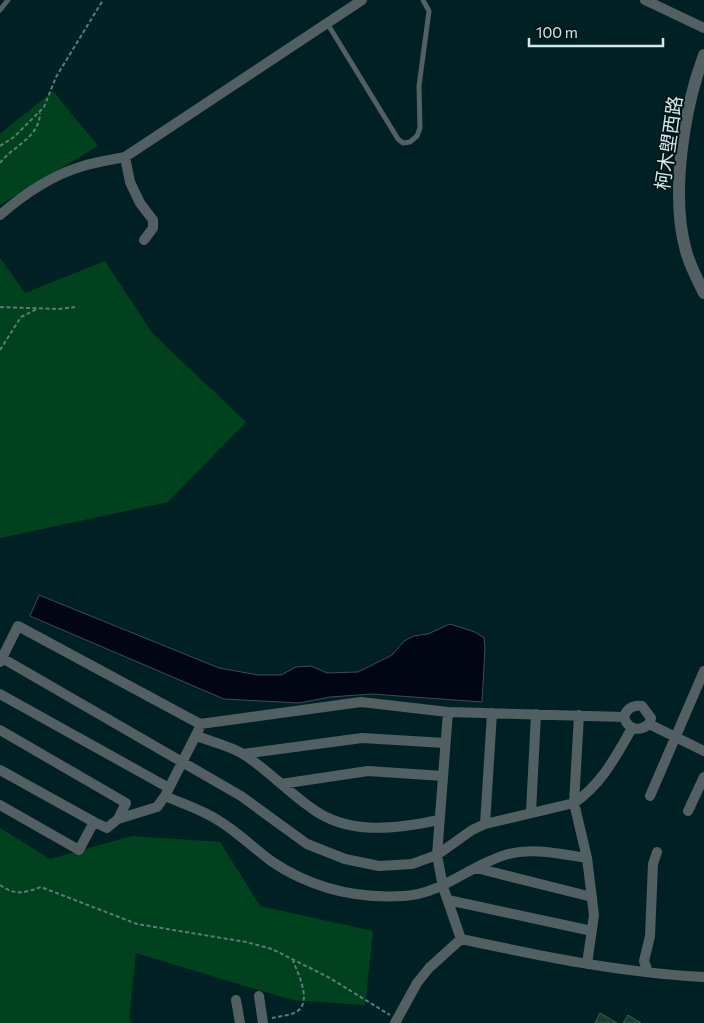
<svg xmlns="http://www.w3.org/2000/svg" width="704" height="1023" font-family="Commissioner,'Noto Sans SC',sans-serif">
<defs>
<filter id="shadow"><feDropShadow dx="5" dy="3" stdDeviation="1" flood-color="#0009"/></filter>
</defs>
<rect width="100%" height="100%" fill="#002123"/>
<path fill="#00421e" d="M53,91L98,146L0,205V134Z
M0,258L25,293L105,261L152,333L246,422L168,502L0,538Z
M0,828L50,859L132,836L220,842L260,906L373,931L365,1005L292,1000L136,953L129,1018L132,1023H0Z"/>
<path fill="#000613" stroke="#404a53" d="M39,595L219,668L258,675H281L296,667L311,666L327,673L358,672L392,655L404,641L414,636L428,634L450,624L475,632L484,638L485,648L482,702L372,694L330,697L299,703L224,699L30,616Z"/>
<path fill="#1d3a33" stroke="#3e5c54" filter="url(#shadow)" d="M600,1013L617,1023H595Z
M628,1015L641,1023H623Z"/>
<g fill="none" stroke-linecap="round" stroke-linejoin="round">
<path stroke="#5f797b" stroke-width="2" stroke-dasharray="4 2.5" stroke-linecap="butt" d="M0,146L14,137L44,107L56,77L103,0
M0,163C14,145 39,138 40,113
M0,307L58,309L75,307
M0,350L21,317L37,309
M0,885C16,896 23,893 41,887L137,924L246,942L272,949L328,977L390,1015
M272,1018C279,1016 289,1016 296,1012C313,1003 298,973 293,961"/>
<path stroke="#525f63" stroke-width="5" d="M0,10L8,0
M327,23L398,139L403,143L410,142L417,136L420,128L419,86L429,11L423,0"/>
<path stroke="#525f63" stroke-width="10" d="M645,0L704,28
M125,157L130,182L140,203L153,220V228L144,240
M0,215C23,195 51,176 80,167C94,162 110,160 125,157L362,0
M2,658L241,796L307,844L345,859L379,866L412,864L437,855L472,830L485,824L574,803C602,784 616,756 632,728
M0,662L18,626L200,724L361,702L448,712L624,717C628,730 639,732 649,724L704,751
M0,694L169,788
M448,712L437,855L443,887L461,939C541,956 622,973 704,977
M579,715L574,803L587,858L594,915L587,964
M624,717C627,708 633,705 642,706L651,718L649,724
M0,730L126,803L118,819
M197,736C212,742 230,746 243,754C267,769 287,791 310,807C347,836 396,829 439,820
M243,754L362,738L445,743
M0,770L94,822L79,850L0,805
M281,784L368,771L443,776
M165,796C179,802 194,807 207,814C231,826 250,845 271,861C311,888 356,899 404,896C442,894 469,866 505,855C532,847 560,854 587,858
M650,796L704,671
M688,811L704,777
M531,812L536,714
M94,822L107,828L118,819L157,807L165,796L199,729
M485,824L492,713
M476,868L592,897
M448,900L592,931
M648,972L644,961L650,936L653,864L657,852
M259,996L263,1023
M236,1000L240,1023
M395,1023L417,983L429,968L461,939"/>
<path stroke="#525f63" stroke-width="12" d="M704,55C684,108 670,195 686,251C690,266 697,279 704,293"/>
</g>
<g text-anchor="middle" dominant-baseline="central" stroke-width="4" stroke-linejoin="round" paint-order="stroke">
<g font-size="19" fill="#d5e7e8" stroke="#011718">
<text transform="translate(668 143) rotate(-82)">柯木塱西路</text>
</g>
</g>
<path d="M529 38v8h134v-8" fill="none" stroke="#d5e7e8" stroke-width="2.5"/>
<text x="536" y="38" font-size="15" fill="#d5e7e8" stroke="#011718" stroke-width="4" paint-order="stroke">100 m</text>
</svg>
